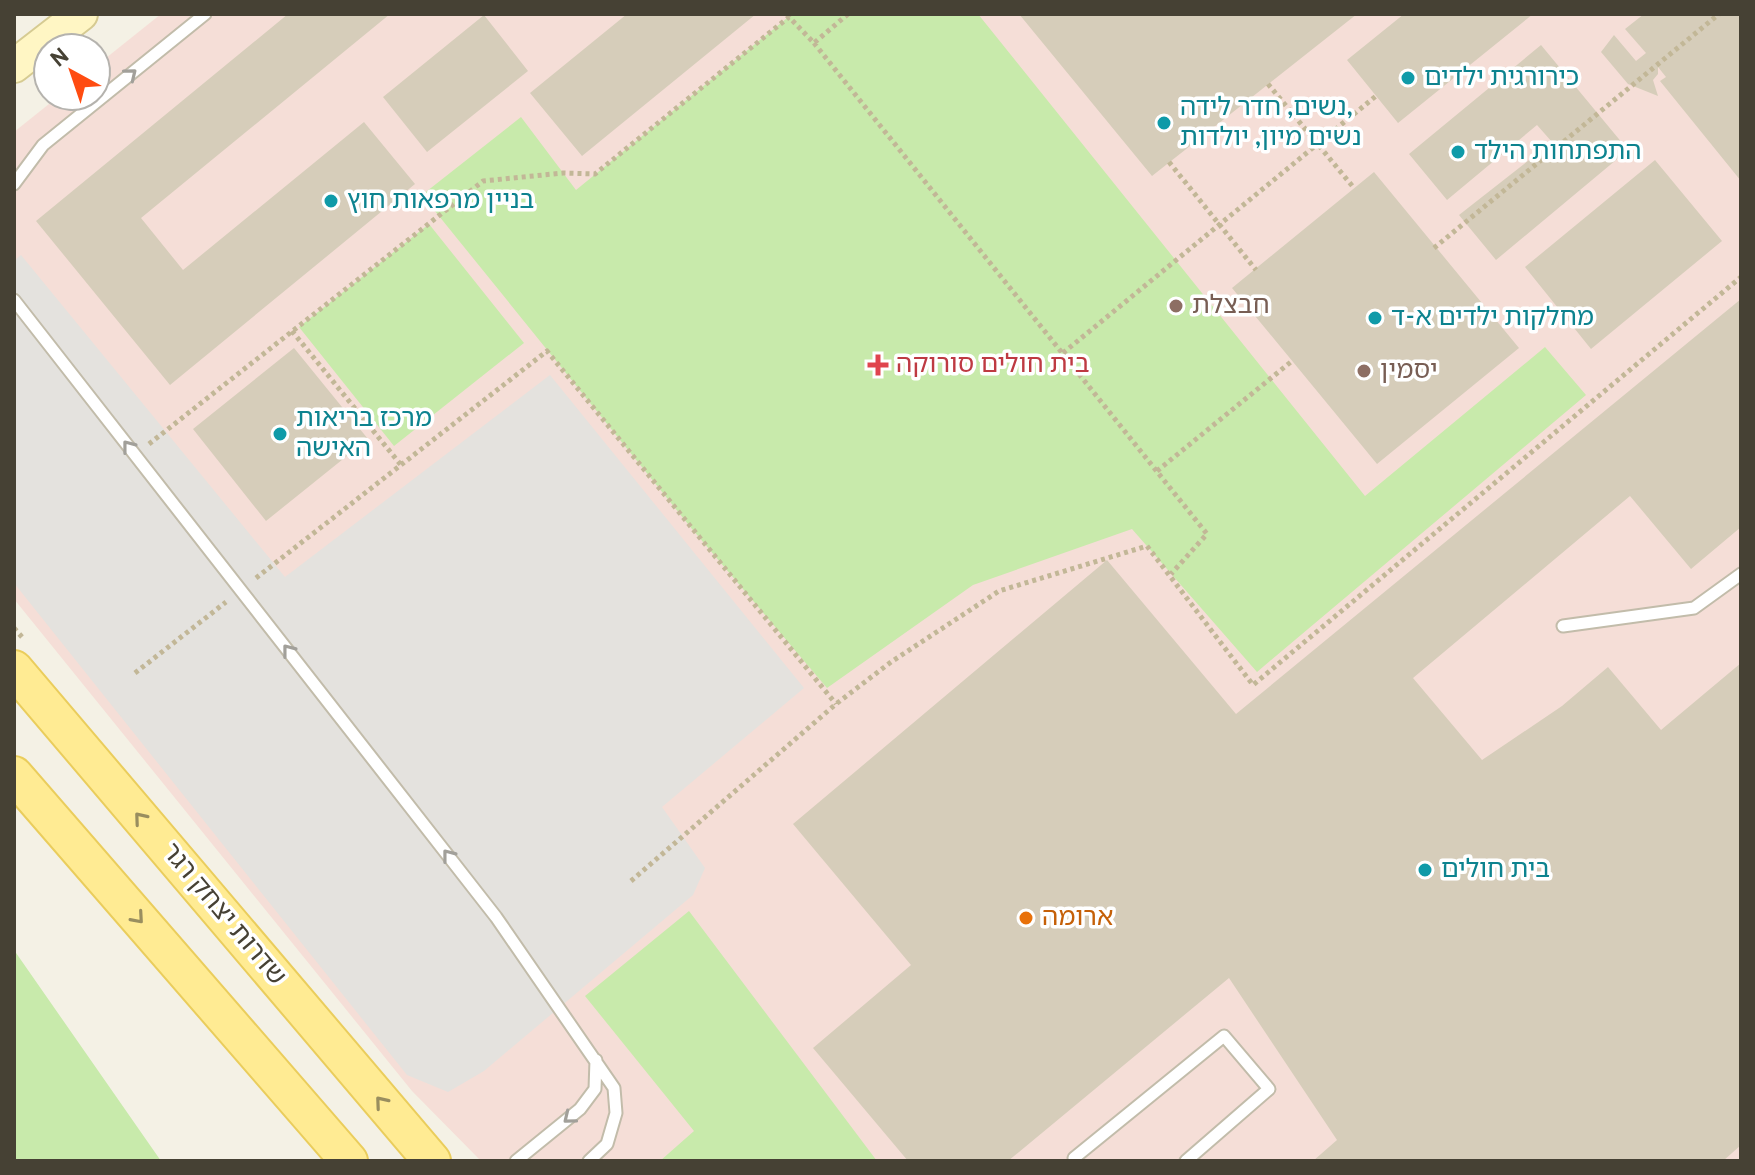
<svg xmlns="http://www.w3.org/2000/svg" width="1755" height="1175" font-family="Overpass,'Noto Sans Hebrew',sans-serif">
<rect width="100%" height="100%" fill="#f4f1e5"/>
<path fill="#f5ded7" d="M161,14H1741V1161H481L412,1091L14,599V132L59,96H96V66Z"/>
<path fill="#c8eaab" d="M792,14H978L1365,496L1545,347L1586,395L1257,672L1132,529L973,585L827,688L692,529L422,195L521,117L576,190Z
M429,224L524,343L394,446L299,327Z
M689,911L877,1161H660L694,1131L585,996Z
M14,950L161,1161H14Z"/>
<path fill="#e4e2de" d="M21,255L285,577L550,375L804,688L662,807L705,868L693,895L484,1071L448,1092L407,1075L14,583V261Z"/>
<path fill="#d6cdba" d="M288,14H390L141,218L183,270L364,122L415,184L170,385L36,221Z
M627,14H756L582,156L530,93Z
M1019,14H1357L1152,176Z
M1404,14H1533L1398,123L1347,60Z
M1644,14H1741V181L1660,81L1666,77L1658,67V74L1653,80L1658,96L1628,84L1601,52L1614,35L1636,61L1646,53L1625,29Z
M484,15L528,71L427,152L383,97Z
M1541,45L1628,150L1496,260L1459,215L1552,142L1537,125L1447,200L1409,154Z
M1655,160L1722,241L1591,349L1525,267Z
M1374,172L1519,348L1377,464L1232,288Z
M1741,299V527L1691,569L1630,496L1413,678L1482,760L1562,706L1608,667L1661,730L1741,663V1145L1723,1161H1313L1337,1140L1229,978L1008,1161H908L813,1048L911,965L793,824L1107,560L1236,714Z
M294,348L368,439L266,521L193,429Z"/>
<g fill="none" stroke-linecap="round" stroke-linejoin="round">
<defs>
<path id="lane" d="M14,184L43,145L205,14
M14,300L496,917L614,1088L616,1113L607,1144L589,1161
M1563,626L1694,608L1741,574
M516,1161L580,1109L595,1089L596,1060
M1076,1161L1074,1158L1224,1036L1269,1089L1186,1161"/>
<path id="secondary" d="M14,66L81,14"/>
<path id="primary" d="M14,669L432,1161
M14,775L349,1161"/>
</defs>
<use href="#lane" stroke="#c2bcaa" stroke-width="15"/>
<use href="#secondary" stroke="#d6cb92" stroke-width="36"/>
<use href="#primary" stroke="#eacd5c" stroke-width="40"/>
<path stroke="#c2b797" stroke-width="5" stroke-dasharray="4 4" stroke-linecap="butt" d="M814,43L1207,534L1171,574
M1268,84L1354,188
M1169,162L1256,270
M1434,248L1719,14
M292,331L401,465
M1063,353L1376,96
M149,444L483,181L563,173L595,174L789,17L814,43L848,14
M1157,471L1292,361
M256,578L547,351L836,704
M14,628L22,637
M135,673L226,602
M631,881L836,704L891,662L999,591L1147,546L1253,685L1741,277"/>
<use href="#lane" stroke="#fff" stroke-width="11"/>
<use href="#secondary" stroke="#fff6c4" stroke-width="32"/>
<use href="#primary" stroke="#ffeb93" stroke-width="36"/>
</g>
<defs><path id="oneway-chevron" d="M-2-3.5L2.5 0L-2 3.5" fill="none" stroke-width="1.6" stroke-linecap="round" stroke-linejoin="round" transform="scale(2)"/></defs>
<g stroke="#a2a09a">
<use href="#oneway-chevron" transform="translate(131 74) rotate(-39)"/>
<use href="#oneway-chevron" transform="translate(128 446) rotate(-128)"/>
<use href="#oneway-chevron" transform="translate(288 650) rotate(-128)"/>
<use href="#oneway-chevron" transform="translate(448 855) rotate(-128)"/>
<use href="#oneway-chevron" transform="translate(569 1118) rotate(141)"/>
</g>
<g stroke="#998e5f">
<use href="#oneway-chevron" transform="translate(140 818) rotate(-130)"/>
<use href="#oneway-chevron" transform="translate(138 918) rotate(49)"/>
<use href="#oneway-chevron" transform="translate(381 1102) rotate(-130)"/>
</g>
<g fill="#0f9aa8" stroke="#fff" stroke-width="3">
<circle cx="1408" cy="78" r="8"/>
<circle cx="1164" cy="123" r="8"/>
<circle cx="1458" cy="152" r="8"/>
<circle cx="331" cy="201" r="8"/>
<circle cx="1375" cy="318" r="8"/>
<circle cx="280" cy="434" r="8"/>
<circle cx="1425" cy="870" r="8"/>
</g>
<g fill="#8d6e63" stroke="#fff" stroke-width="3">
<circle cx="1176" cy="306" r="8"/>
<circle cx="1364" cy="371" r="8"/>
</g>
<path fill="#e0444e" stroke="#fff" stroke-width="3" d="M874 353h8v8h8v8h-8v8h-8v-8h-8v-8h8z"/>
<circle fill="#e8710a" stroke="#fff" stroke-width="3" cx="1026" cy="918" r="8"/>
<g text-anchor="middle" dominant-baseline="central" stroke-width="7" stroke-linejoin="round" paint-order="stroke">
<g font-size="26" fill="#0d838f" stroke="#fff" text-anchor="start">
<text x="1424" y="78">כירורגית ילדים</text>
<text x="1180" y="108">נשים, חדר לידה,<tspan x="1180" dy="30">נשים מיון, יולדות</tspan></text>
<text x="1474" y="152">התפתחות הילד</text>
<text x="347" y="201">בניין מרפאות חוץ</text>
<text x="1391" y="318">מחלקות ילדים א-ד</text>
<text x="296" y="419">מרכז בריאות<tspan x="296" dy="30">האישה</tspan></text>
<text x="1441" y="870">בית חולים</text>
</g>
<g font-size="26" fill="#785e54" stroke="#fff" text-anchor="start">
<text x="1192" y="306">חבצלת</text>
<text x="1380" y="371">יסמין</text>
</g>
<g font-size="26" fill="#be3a42" stroke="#fff" text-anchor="start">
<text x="896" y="365">בית חולים סורוקה</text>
</g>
<g font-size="26" fill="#464134" stroke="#fff">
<text transform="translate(223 915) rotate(50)">שדרות יצחק רגר</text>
</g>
<g font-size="26" fill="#c56008" stroke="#fff" text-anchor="start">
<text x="1042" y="918">ארומה</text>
</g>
</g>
<rect width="1755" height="1175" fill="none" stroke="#464134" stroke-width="32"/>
<g transform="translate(72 72) rotate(320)"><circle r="38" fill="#ffffff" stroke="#b5b3ae" stroke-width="2"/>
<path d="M0-6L14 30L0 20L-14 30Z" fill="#ff4c11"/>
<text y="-12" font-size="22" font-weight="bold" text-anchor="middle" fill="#464134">N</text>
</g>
</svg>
